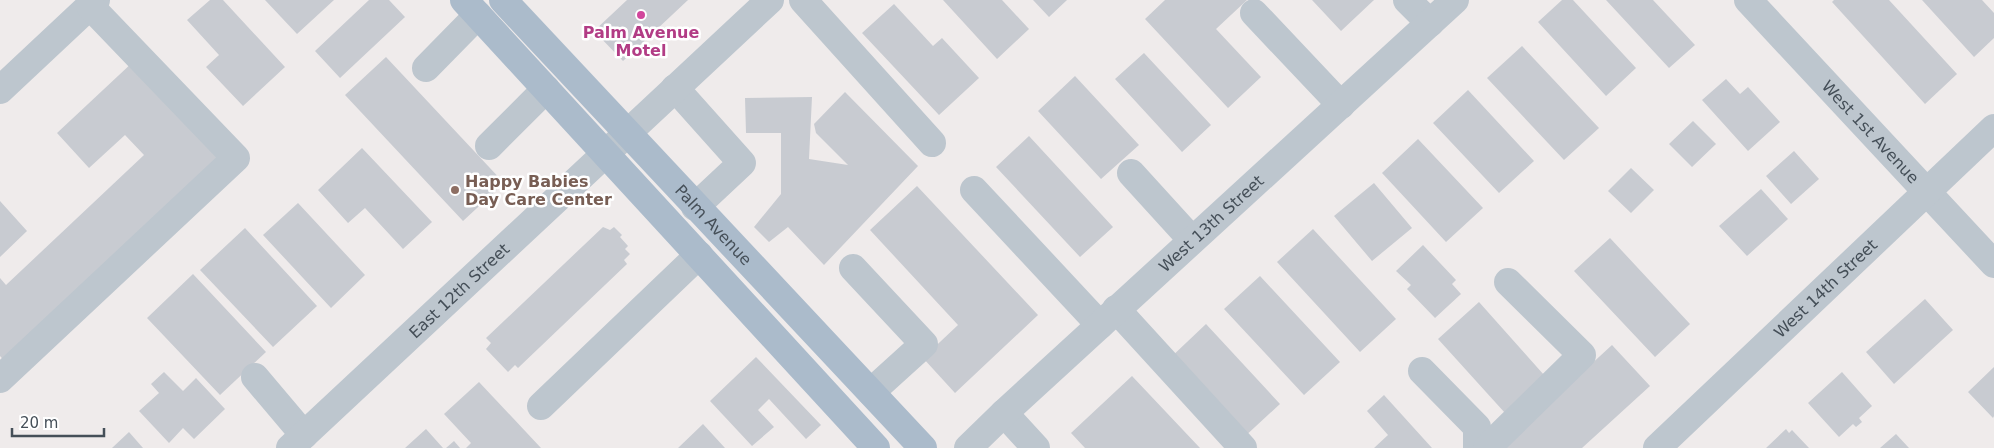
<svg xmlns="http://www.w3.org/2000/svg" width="1994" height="448" font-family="'DejaVu Sans',sans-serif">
<rect width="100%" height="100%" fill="#efebeb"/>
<path fill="#c8cbd1" d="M210,0H223L285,67L243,106L206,67L219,55L187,20Z
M265,0H334L297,34Z
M369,0H389L405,17L340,78L315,51Z
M627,0H688L623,61L594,31Z
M943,0H1002L1029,29L997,59Z
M1033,0H1067L1049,17Z
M1165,0H1247L1216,29L1261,77L1228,108L1145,19Z
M1312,0H1374L1341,31Z
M1562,0H1573L1636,68L1606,96L1538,22Z
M1606,0H1653L1695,45L1669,68Z
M1834,0H1889L1957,74L1925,104L1832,2Z
M1922,0H1982L1994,13V38L1974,57Z
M894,4L933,46L942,38L979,78L939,115L862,33Z
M1522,46L1599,128L1564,160L1487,78Z
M1144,53L1211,125L1182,152L1115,79Z
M386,57L504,183L463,221L345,95Z
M134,61L227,160L8,365L0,356V278L6,285L144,155L125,135L89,168L57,133Z
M1075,76L1139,145L1101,179L1038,111Z
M1726,79L1740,94L1748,87L1780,122L1748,151L1702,100Z
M1468,90L1534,161L1499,193L1433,123Z
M845,92L918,166L824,265L788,227L769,242L754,227L781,194V133H746L745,98L812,97L809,159L848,165L816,133L814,124Z
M1693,121L1716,144L1692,167L1669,144Z
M1029,136L1113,227L1080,257L996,167Z
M1418,139L1483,208L1446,242L1382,173Z
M362,148L432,222L403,249L365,208L348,223L318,190Z
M1794,151L1819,179L1791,204L1766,176Z
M1631,168L1654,190L1631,213L1608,191Z
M1374,183L1412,228L1372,261L1334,216Z
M917,186L1038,315L955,393L923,358L958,325L870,230Z
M1761,189L1788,219L1747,256L1719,226Z
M0,201L27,231L0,257Z
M298,203L365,275L331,308L263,235Z
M603,227L610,230L614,227L622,235L620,237L628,246L625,249L630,254L624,260L627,264L518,368L515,365L508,372L486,349L491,343L486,338Z
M245,228L317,306L273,347L200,270Z
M1313,229L1396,319L1360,352L1277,262Z
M1610,238L1690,324L1655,357L1574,271Z
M1423,245L1456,280L1452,284L1461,294L1435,318L1407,289L1411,285L1396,271Z
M193,274L266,352L220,395L147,318Z
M1260,276L1340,362L1304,395L1224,309Z
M1925,299L1953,330L1894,384L1866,352Z
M1479,302L1544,375L1505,413L1438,339Z
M1206,324L1280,404L1242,439L1168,360Z
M1612,345L1650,386L1582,448H1500Z
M756,357L821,425L806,439L769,399L758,410L774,427L752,446L710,401Z
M1994,367V416L1993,418L1968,392Z
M164,372L183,391L196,378L225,409L194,439L183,428L169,443L139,411L159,393L151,384Z
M1842,372L1872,406L1859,418L1862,422L1856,427L1853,424L1839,437L1808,403Z
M1132,376L1200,448H1085L1071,433Z
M479,382L541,448H466L471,443L444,414Z
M1384,395L1432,448H1374L1388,435L1367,411Z
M703,424L725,448H678Z
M426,429L443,448H405Z
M1786,429L1789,433L1792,430L1809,448H1766Z
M129,432L143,448H112Z
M1896,434L1909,448H1880Z
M454,441L460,448H446Z"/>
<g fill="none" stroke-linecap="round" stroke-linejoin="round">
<g stroke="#bdc6ce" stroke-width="28">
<path d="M803,0L932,143"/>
<path d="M1407,0L1430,23"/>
<path id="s1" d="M1748,0L1994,264"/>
<path d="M1254,13L1341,105"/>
<path d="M426,68L478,15"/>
<path d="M675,88L742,163L695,207"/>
<path d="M0,90L96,0"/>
<path d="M489,146L546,89"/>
<path d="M1131,173L1192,240"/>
<path d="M974,190L1100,325"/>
<path d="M853,268L924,344L871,392"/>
<path d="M1116,309L1243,448"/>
<path d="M1422,371L1477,427V448"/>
<path d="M255,377L304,435"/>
<path d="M0,379L236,158L90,6"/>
<path d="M541,406L699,255"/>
<path d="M1004,413L1036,448"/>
<path id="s2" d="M290,448L770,0"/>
<path id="s3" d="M968,448L1004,413L1455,0"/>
<path d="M1487,448L1582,355L1508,282"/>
<path id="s4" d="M1657,448L1994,128"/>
</g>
<g stroke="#abbbcb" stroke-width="28">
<path d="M464,0L876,448"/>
<path id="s5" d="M503,0L923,448"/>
</g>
</g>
<circle fill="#d1479c" stroke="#fff" stroke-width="2" cx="641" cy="15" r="5"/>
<circle fill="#8d6e63" stroke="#fff" stroke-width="2" cx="455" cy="190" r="5"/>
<g text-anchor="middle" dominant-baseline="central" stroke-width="5" stroke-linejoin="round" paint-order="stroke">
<g font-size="16" font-weight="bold" fill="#b23c85" stroke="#fff">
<text x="641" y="32">Palm Avenue<tspan x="641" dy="18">Motel</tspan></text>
</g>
<g font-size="16" fill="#454f58" stroke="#fff">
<text stroke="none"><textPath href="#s1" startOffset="180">West 1st Avenue</textPath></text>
<text stroke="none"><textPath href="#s3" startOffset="331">West 13th Street</textPath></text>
<text stroke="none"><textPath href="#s5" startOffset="308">Palm Avenue</textPath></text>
<text stroke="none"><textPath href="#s4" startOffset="232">West 14th Street</textPath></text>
<text stroke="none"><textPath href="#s2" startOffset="231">East 12th Street</textPath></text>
</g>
<g font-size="16" font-weight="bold" fill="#785e54" stroke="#fff" text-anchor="start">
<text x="465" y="181">Happy Babies<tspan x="465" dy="18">Day Care Center</tspan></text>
</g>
</g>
<path d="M12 428v8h92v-8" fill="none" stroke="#454f58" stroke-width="2.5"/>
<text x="20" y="428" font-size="15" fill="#454f58" stroke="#ffffff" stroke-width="4" paint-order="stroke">20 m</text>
</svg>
